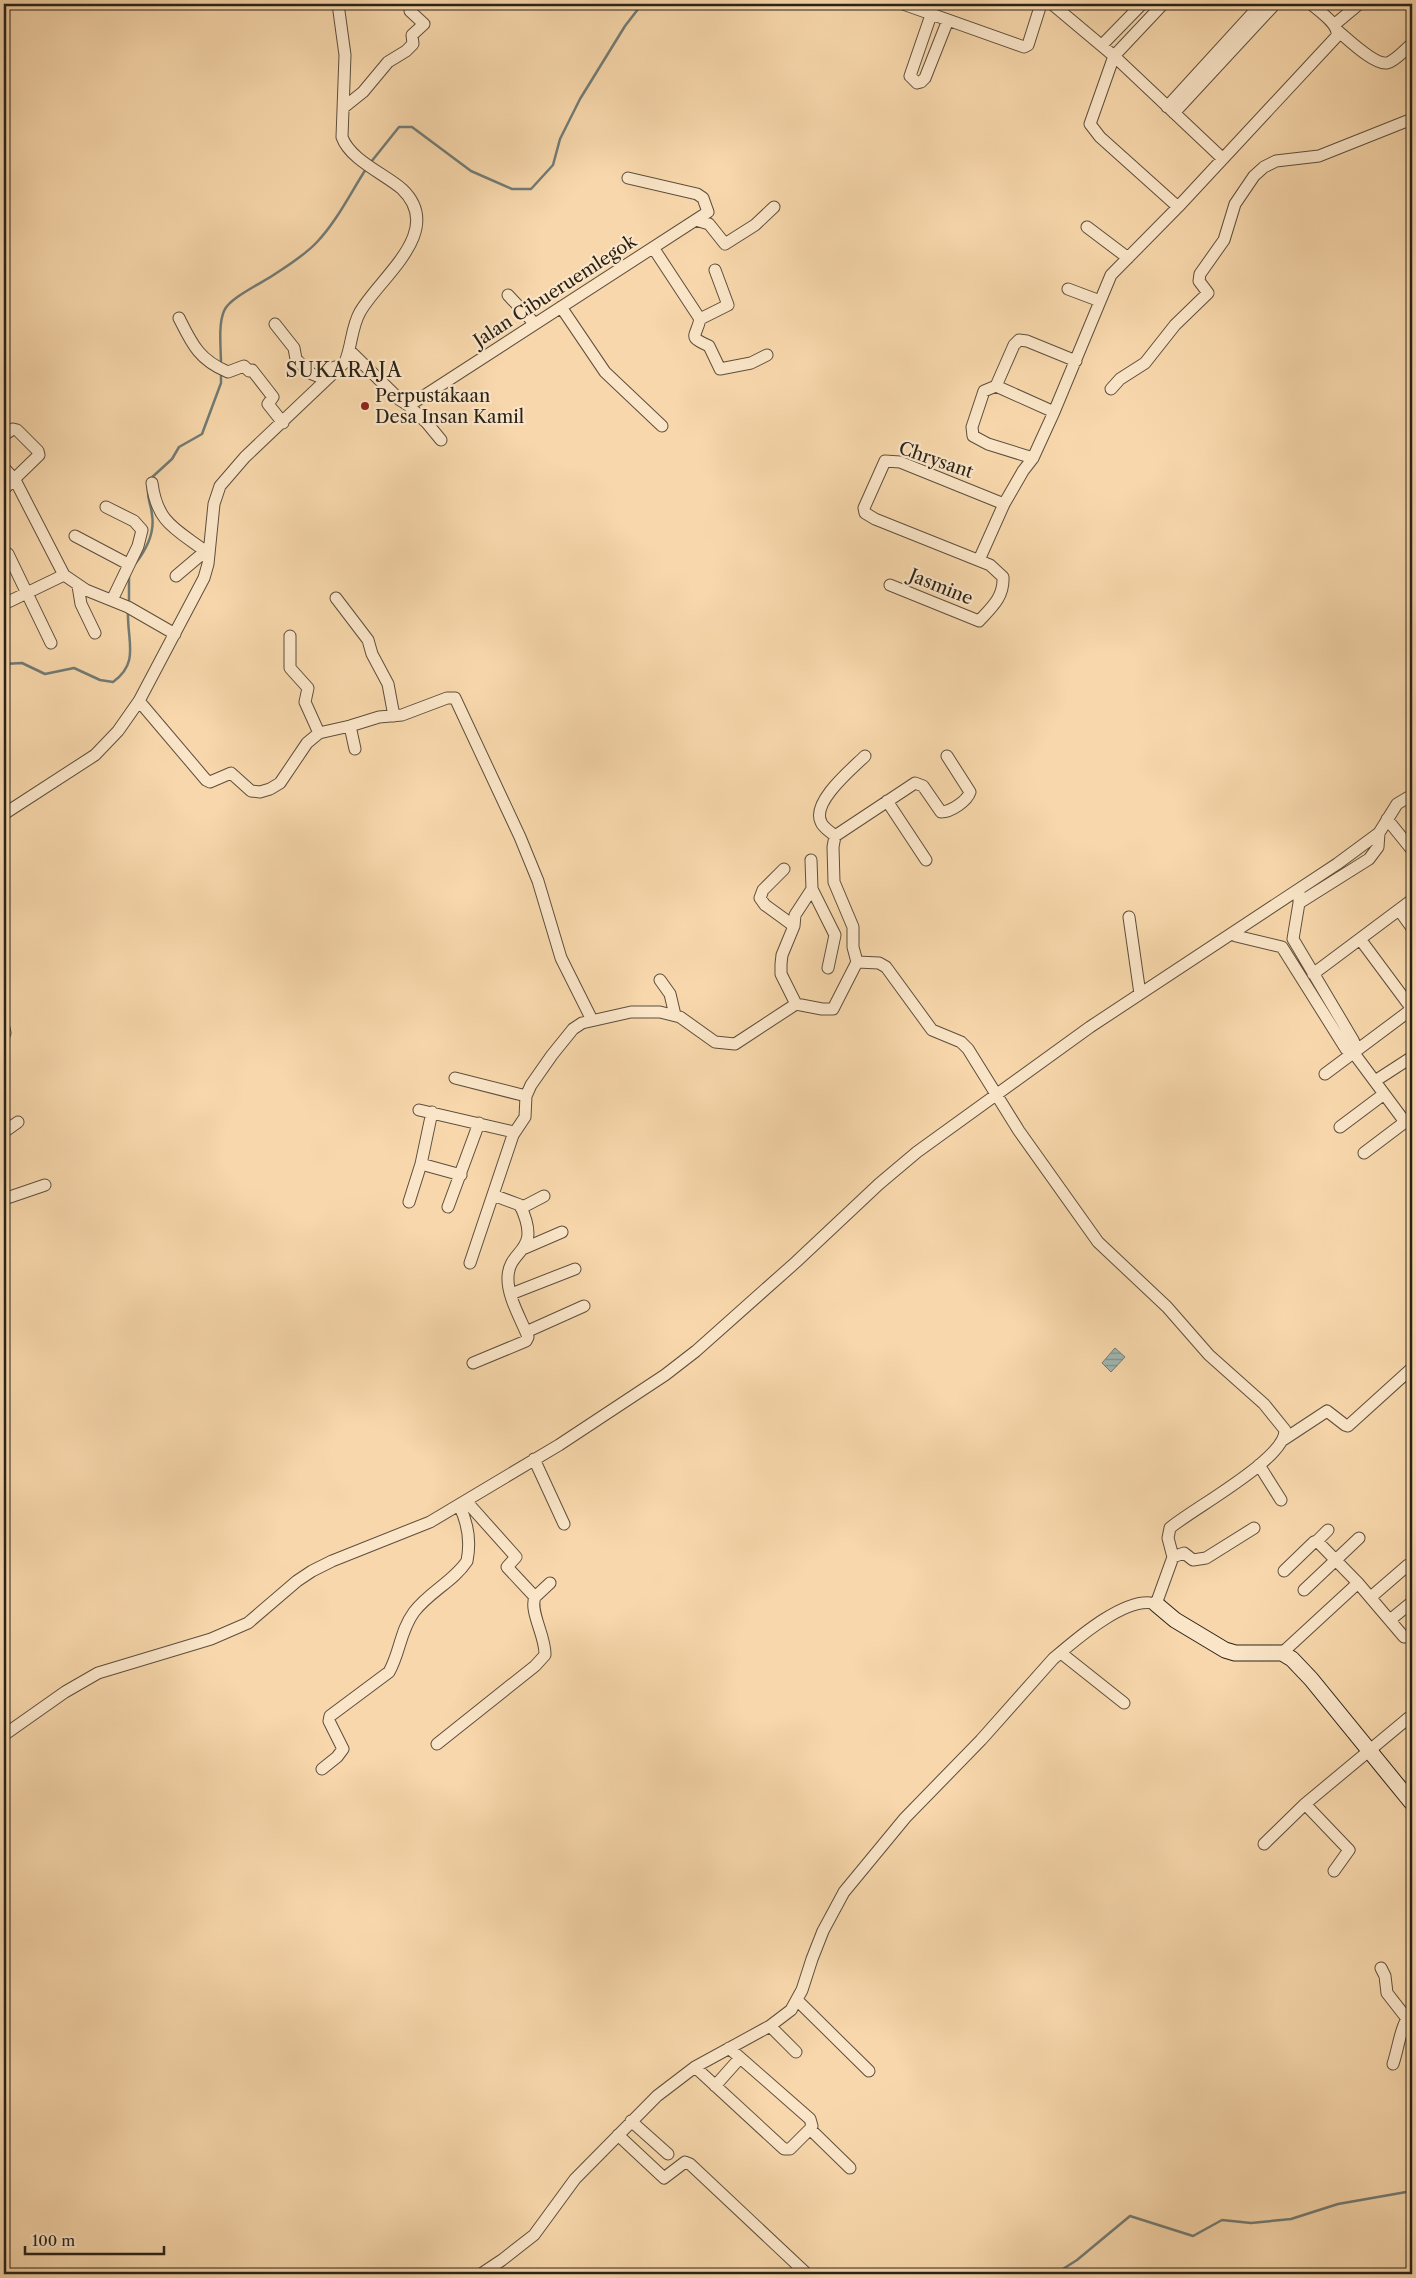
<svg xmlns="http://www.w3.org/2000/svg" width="1416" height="2278" font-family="'Libre Caslon Text',serif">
<defs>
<pattern id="water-rules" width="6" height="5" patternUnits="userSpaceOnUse" patternTransform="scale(1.25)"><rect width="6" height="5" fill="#a0b7b3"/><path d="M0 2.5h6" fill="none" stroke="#839491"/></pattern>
</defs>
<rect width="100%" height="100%" fill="#f7d7ab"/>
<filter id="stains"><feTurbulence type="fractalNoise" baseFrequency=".004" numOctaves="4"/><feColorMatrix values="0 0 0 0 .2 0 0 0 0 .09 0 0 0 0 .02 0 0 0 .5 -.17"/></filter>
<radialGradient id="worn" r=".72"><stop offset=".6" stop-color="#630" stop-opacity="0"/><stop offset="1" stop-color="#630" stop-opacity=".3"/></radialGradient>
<path fill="url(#water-rules)" stroke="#717b75" d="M1115,1348L1125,1357L1111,1372L1102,1363Z"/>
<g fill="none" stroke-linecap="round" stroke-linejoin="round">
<path stroke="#717b75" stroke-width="2.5" d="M371,162L399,127H412L471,171L512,189H531L553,165L560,139L580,99L625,26L642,4
M221,364C221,348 218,325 224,311C229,298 262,283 275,274C289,265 306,254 317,242C337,221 351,192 366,169
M149,480L172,459L179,447L202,434L221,383V372
M135,564C146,550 155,532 152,515C151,503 147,501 148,487
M129,604V575
M4,664L22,663L45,674L74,668L100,680L113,682C140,663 127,641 128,612
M1055,2274L1077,2260L1130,2216L1193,2236L1222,2220L1251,2223L1291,2219L1338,2204L1412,2191"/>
<defs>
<path id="street" d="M903,4L1024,47L1028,45L1041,4
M1052,4L1114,56L1222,158
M1163,4L1114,56L1090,124L1100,137L1178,207
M931,15L910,76L917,83L921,82L925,78L948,20
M1334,25L1359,4
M1338,31C1348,39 1374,65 1387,63C1396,61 1405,49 1412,44
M1102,45L1142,4
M1167,107L1261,4
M343,108L363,92L388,62L406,51L413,44L412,35L424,24L410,11
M1174,113L1275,4
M696,220L709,224L725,244L755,225L774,207
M1087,227L1128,258
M654,249L700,319C696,338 687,336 709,346L720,369L751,363L767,355
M1068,289L1100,301
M508,295L535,324
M561,307L605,372L662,426
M179,318C192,344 199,360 228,372L244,366L249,371L252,370L273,397L268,404L283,423
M700,319L728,305L715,270
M275,324L294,348L296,359L310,373L317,376L335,367
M350,351L400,400L408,405L413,403L708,212L703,198L697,194L628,178
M996,386L1054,412
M1111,389L1120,379L1145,363L1175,325L1208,293L1199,281L1200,274L1224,240L1235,204L1254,176L1264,167L1276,161L1319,156L1412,119
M408,405L427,423L441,440
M4,435L13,429L17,430L38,451L39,455L4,489
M1033,458L988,444L973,436L972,427L984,391L996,386L1014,345L1019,340L1027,341L1076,361
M4,468L15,480L64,575L86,590L128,607L175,634
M152,483C157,523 176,529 205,551
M106,507L134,521L142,530L138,546L112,600
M75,536L128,564
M8,554L51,643
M979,560L1004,504L1023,471L1033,458L1054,412L1111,275L1178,207L1337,36C1339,24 1320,12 1311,4
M176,576L202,554L209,546
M890,585L979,621C992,607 1004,597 1003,577L990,565L875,519L865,513L864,508L885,461L900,462L1004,504
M78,586L81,604L95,633
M336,598L368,640L372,654L388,684L394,716
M4,604L64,575
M290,636V668L308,688L305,702L319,733
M139,701L206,780L210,782L231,773L251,791L260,792L270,789L280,783L307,743L319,733L350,726L379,717L402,715L447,698H455L520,837L538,881L561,958L592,1020
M350,726L355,749
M887,801L926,860
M4,814L95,755L118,731L139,701L204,578L208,564L214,504L220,486L245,457L345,362C352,346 351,328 360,312C380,277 446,231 402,189C385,174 350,160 342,137L345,55L338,4
M1387,819L1412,850
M835,836L915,783L923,786L941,812C951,812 967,801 970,792L947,756
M835,836L833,847L834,882L853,927V947L857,962
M835,836C831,832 823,828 821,822C811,802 853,768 865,756
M811,860L812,889L835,935L828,968
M784,869L763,890L760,898L765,905L794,926
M1299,890V903L1293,939L1353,1040L1355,1045L1353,1052
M1299,903L1369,859L1378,847L1379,833
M1399,910L1412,928
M1129,917L1140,994
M1236,936L1282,947L1346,1049L1353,1052L1405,1122
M1360,939L1412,1009
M1313,974L1412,900
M660,980L670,994L675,1015
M796,1004L781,974V964L782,955L794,926L795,915L812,889
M4,1028L5,1033L4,1035
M1325,1074L1412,1009
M455,1078L526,1096
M1375,1081L1412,1057
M419,1110L514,1132
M1340,1127L1384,1094
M4,1132L18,1122
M1364,1153L1405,1122L1411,1121
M421,1164L461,1175
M4,1199L45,1185
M409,1202L421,1164L432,1112
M448,1207L479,1123
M521,1208L544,1196
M525,1248L562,1232
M470,1263L513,1135L525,1117L526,1096L531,1085L552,1055L573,1029L582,1023L631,1012H660L680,1017L715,1042L735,1044L796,1004L822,1009H833L857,962L879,963L886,967L932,1030L961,1042L968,1049L1019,1131L1098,1242L1167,1307L1209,1355L1264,1404L1285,1430C1286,1459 1192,1509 1170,1528L1168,1538L1173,1557L1156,1604C1127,1594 1074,1641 1053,1659L981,1740L905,1818L844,1892L823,1931L812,1959L802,1990L791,2010L770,2026L695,2067L657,2096L575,2179L534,2235L502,2260L481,2274
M511,1294L575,1269
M526,1332L584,1306
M473,1363L526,1341L528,1337C521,1319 507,1296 508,1277C509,1247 543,1254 520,1205L493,1195
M1283,1440L1327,1411L1345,1425L1348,1426L1412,1368
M534,1459L564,1524
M1259,1465L1281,1500
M1317,1541L1328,1530
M1173,1557L1184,1553L1193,1560L1206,1558L1254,1528
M1284,1571L1314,1542L1317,1541L1358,1583
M1304,1590L1359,1538
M535,1597L550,1583
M1371,1597L1408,1565
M1390,1620L1412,1602
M1061,1653L1124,1703
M1282,1653L1358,1583L1404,1637
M4,1735L65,1692L98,1673L211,1639L248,1623L297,1581L312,1571L332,1561L430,1522L559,1445L665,1375L696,1351L796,1262L879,1184L917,1152L1090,1027L1337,864L1379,833L1397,804L1412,795
M437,1744L535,1666L545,1655C546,1637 529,1611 535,1597L507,1567L516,1557L466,1501
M322,1769L337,1757L343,1749L329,1721L330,1716L389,1672C400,1653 400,1631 414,1612C429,1592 454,1581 467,1561C471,1541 468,1523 459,1505
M1305,1804L1349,1850L1334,1871
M1264,1844L1305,1804L1412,1715
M1381,1968L1385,1976L1387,1993L1412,2025
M798,2001L869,2071
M770,2026L796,2052
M1393,2064C1399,2046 1400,2026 1412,2011
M695,2067L784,2149H790L810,2129L812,2126L810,2119L729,2048
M715,2086L740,2058
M631,2121L668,2154
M810,2129L850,2168
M618,2135L664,2178L685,2162L690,2164L807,2274"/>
<path id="secondary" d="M1156,1604L1175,1620L1225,1650L1235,1653H1282L1292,1659L1311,1679L1412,1803"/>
</defs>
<use href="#street" stroke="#5d4f3c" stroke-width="13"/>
<use href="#secondary" stroke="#2a2217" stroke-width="17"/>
<use href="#street" stroke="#fae5c8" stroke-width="11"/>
<use href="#secondary" stroke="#fae5c8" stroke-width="15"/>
</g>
<circle fill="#8f2418" stroke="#fae5c8" stroke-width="2" cx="365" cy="406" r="5"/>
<g text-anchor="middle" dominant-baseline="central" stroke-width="4.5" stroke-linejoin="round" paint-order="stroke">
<g font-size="18" fill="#2a2217" stroke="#fae5c8">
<text transform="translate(555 291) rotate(-33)">Jalan Cibueruemlegok</text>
<text transform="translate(936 460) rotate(19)">Chrysant</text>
<text transform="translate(941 587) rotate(22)">Jasmine</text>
</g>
<g font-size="18" fill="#2a2217" stroke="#fae5c8" text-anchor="start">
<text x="375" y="396">Perpustakaan<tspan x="375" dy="21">Desa Insan Kamil</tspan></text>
</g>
<g font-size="20" letter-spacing="1" fill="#2a2217" stroke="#fae5c8">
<text x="344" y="370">SUKARAJA</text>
</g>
</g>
<rect width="1416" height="2278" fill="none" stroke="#f7d7ab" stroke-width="20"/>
<rect x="5" y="5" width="1406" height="2268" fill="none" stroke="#2a2217" stroke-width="2.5"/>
<rect x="10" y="10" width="1396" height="2258" fill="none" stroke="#2a2217"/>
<path d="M25 2246v8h139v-8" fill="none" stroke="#2a2217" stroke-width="2.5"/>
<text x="32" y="2246" font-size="15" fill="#2a2217" stroke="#fae5c8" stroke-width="4" paint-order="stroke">100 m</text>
<rect width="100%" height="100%" filter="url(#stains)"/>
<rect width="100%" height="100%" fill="url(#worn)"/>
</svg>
